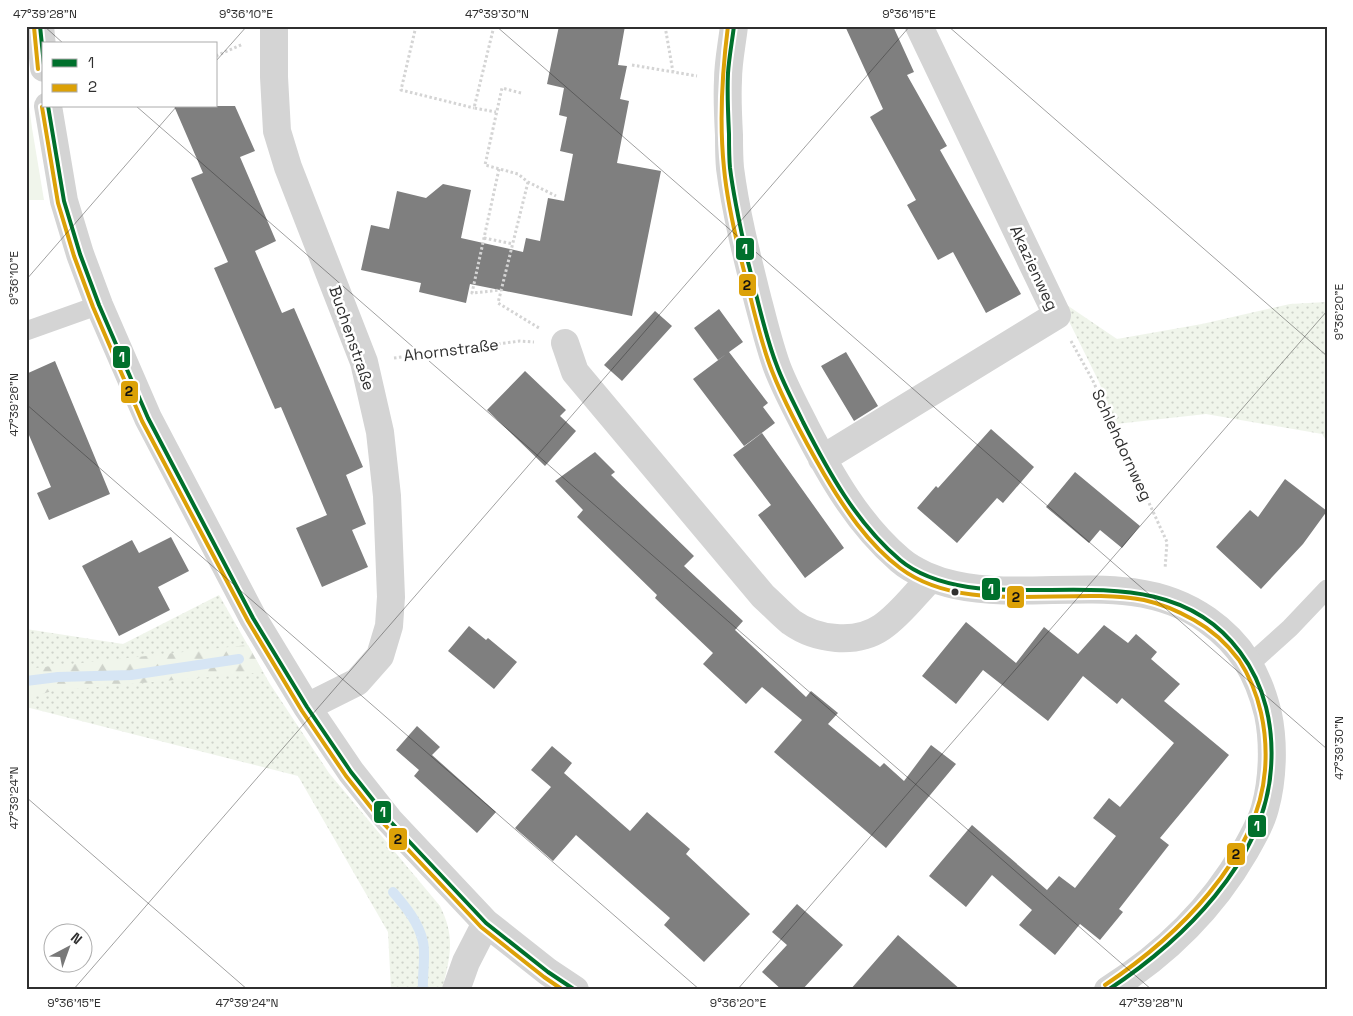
<svg xmlns="http://www.w3.org/2000/svg" width="1353" height="1016" font-family="'Space Grotesk',sans-serif">
<defs>
<pattern id="grass-dots" width="8" height="8" patternUnits="userSpaceOnUse" patternTransform="scale(1.25)"><rect width="8" height="8" fill="#f0f5eb"/><path d="M2 2h.1M6 6h.1" fill="none" stroke="#ced2ca" stroke-width="1.8" stroke-linecap="round"/></pattern>
<pattern id="forest-firs" width="22" height="20" patternUnits="userSpaceOnUse" patternTransform="scale(1.25)"><rect width="22" height="20" fill="#f0f5eb"/><path d="M5 1l3.5 6h-7zM16 11l3.5 6h-7z" fill="#ced2ca"/></pattern>
</defs>
<rect width="100%" height="100%" fill="#fff"/>
<path fill="url(#grass-dots)" d="M1058,299L1117,339L1202,324L1290,304L1327,302V442L1322,434L1206,414L1116,424L1099,382Z
M219,595L270,684L329,773L440,906C456,938 450,957 442,990H391L388,932L298,776L26,707V629L123,644Z"/>
<path fill="url(#forest-firs)" d="M248,645L263,672L52,691L26,699V669Z"/>
<path fill="#f0f5eb" d="M26,83L32,128L44,200H26Z"/>
<g fill="none" stroke-linecap="round" stroke-linejoin="round">
<path stroke="#d6e5f4" stroke-width="10" d="M26,681L58,677L131,675L239,659
M393,892C406,907 419,923 423,942C426,956 422,976 423,990"/>
</g>
<path fill="#7f7f7f" d="M559,26H625L618,65L627,66L620,99L629,101L617,163L661,171L632,316L470,284L466,303L419,292L421,283L361,270L371,225L389,229L397,191L426,198L443,184L471,190L461,238L523,252L526,238L540,241L548,198L564,201L573,154L560,151L567,117L559,115L564,88L547,84Z
M845,26H893L914,72L907,75L947,146L940,150L1021,294L986,313L953,252L938,260L907,205L916,200L870,117L883,109Z
M174,106H235L255,151L240,157L276,241L255,251L282,313L294,308L363,467L346,475L366,524L352,530L368,567L322,587L296,528L327,515L281,407L275,409L214,268L228,262L191,178L203,173Z
M719,309L743,342L718,360L694,328Z
M655,311L672,326L622,381L604,365Z
M729,352L768,403L763,407L775,423L744,446L693,379Z
M846,352L878,406L854,421L821,366Z
M55,361L110,494L49,520L37,493L51,487L26,428V374Z
M525,371L566,410L560,416L576,431L545,466L487,410Z
M991,429L1034,467L1003,503L997,498L957,543L917,508L936,486L938,488Z
M762,433L844,548L805,578L758,515L771,505L733,455Z
M595,452L615,472L611,475L694,556L684,566L743,621L735,630L806,697L811,691L838,713L828,724L880,767L884,763L904,781L931,745L956,764L886,848L774,752L802,720L762,687L746,704L703,664L713,653L655,598L657,595L577,517L583,510L555,481Z
M1075,472L1140,526L1122,548L1100,530L1089,543L1046,507Z
M1285,479L1327,511L1303,544L1261,589L1216,547L1250,510L1258,517Z
M171,537L189,571L158,587L170,610L119,636L82,566L132,540L139,553Z
M966,622L1016,663L1044,627L1078,654L1104,625L1128,643L1136,634L1157,652L1151,659L1180,684L1164,701L1229,755L1160,838L1169,845L1119,909L1123,912L1100,940L1080,924L1055,955L1019,925L1032,910L992,875L966,907L929,876L972,825L1047,890L1059,876L1075,888L1116,836L1093,818L1109,798L1120,807L1174,743L1122,698L1117,704L1083,676L1048,721L983,670L956,704L922,676Z
M469,626L486,640L488,638L517,662L494,689L448,651Z
M417,726L440,747L432,755L496,812L477,833L414,776L419,770L396,750Z
M552,746L572,763L564,773L630,831L647,812L690,849L686,854L750,914L704,962L664,925L670,918L576,835L553,861L515,828L551,787L531,770Z
M797,904L843,945L802,990H782L762,972L787,945L772,932Z
M898,935L961,990H850Z"/>
<g fill="none" stroke-linecap="round" stroke-linejoin="round">
<path stroke="#d4d4d4" stroke-width="3" stroke-dasharray="2.5 2.5" stroke-linecap="butt" d="M416,26L401,90L474,108
M494,26L474,108L496,112
M665,26L673,72
M216,56L243,44
M632,65L697,76
M521,93L502,88L485,165L518,174L528,182L556,196
M499,169L472,293L501,290
M528,182L498,303L539,328
M484,238L513,244
M1071,341L1092,379L1167,542L1165,569
M394,358L520,341L534,342"/>
<path stroke="#d4d4d4" stroke-width="19" d="M26,331L99,305
M1250,664L1290,628L1327,589"/>
<path stroke="#d4d4d4" stroke-width="28" d="M40,26L44,68
M274,26V77L277,131L288,167L364,362L380,432L387,496L391,597L389,626L380,656L357,682L307,707
M734,26C732,44 728,62 728,80C727,98 728,117 729,135C729,146 729,157 730,168C736,214 747,257 758,301C764,323 769,345 777,367C785,388 796,408 806,428C831,476 858,524 900,560C914,572 936,581 955,585C1038,603 1133,567 1207,620C1241,644 1258,673 1268,714C1274,743 1273,779 1265,808C1261,823 1253,837 1245,851C1212,908 1164,955 1108,990
M48,106L64,201L80,254L99,305L148,418L253,618L307,707L351,772L389,820L486,923L548,972L575,990
M565,343L575,372L763,596C772,604 781,614 791,622C816,640 856,645 882,627C901,614 915,594 931,578
M822,459L1057,315L919,26
M456,990L466,962L486,923"/>
<defs>
<path id="bus-1" d="M40,26L44,65
M734,26C732,42 729,58 728,73C727,94 728,114 729,134C729,146 729,157 730,168C734,200 741,231 748,262C757,296 764,333 777,366C784,385 794,403 803,422C828,471 856,523 900,560C919,576 943,583 968,587C1061,600 1174,563 1240,652C1265,685 1274,727 1271,768C1265,862 1182,941 1108,990
M48,106L64,201L80,254L99,305L148,418L253,618L307,707L351,772L389,820L486,923L548,972L575,990"/>
<path id="bus-2" d="M728,26C722,73 719,120 724,168C727,201 735,235 743,267C752,302 759,338 772,371C786,407 805,441 824,474C844,508 868,544 900,568C965,617 1068,586 1144,600C1162,604 1178,611 1194,620C1212,630 1227,644 1239,660C1260,692 1268,732 1265,770C1258,860 1175,938 1105,985
M34,27L38,69
M42,107L58,203L74,256L93,307L142,421L248,621L302,711L346,776L384,824L481,927L544,977L563,990"/>
</defs>
<use href="#bus-1" stroke="#fff" stroke-width="8"/>
<use href="#bus-2" stroke="#fff" stroke-width="8"/>
<use href="#bus-1" stroke="#00702c" stroke-width="4"/>
<use href="#bus-2" stroke="#dca107" stroke-width="4"/>
</g>
<path fill="none" stroke="#2f2f2f" stroke-width="1" stroke-opacity="0.45" d="M44,26L64,44M496,26L1327,749M948,26L1327,356M216,61L247,26M136,106L1152,990M26,280L177,106M26,404L700,990M26,797L248,990M73,990L910,26M737,990L1327,311"/>
<circle fill="#2f2f2f" stroke="#fff" stroke-width="2" cx="955" cy="592" r="4.5"/>
<g text-anchor="middle" dominant-baseline="central" stroke-width="5" stroke-linejoin="round" paint-order="stroke">
<g font-size="16" fill="#2f2f2f" stroke="#fff">
<text transform="translate(1034 268) rotate(65)">Akazienweg</text>
<text transform="translate(352 338) rotate(71)">Buchenstraße</text>
<text transform="translate(451 350) rotate(-7)">Ahornstraße</text>
<text transform="translate(1122 445) rotate(65)">Schlehdornweg</text>
</g>
</g>
<g stroke="#fff" stroke-width="2">
<rect x="735" y="237" width="20" height="24" rx="5" fill="#00702c"/>
<rect x="738" y="273" width="19" height="24" rx="5" fill="#dca107"/>
<rect x="112" y="345" width="19" height="24" rx="5" fill="#00702c"/>
<rect x="120" y="380" width="19" height="24" rx="5" fill="#dca107"/>
<rect x="981" y="577" width="20" height="24" rx="5" fill="#00702c"/>
<rect x="1006" y="585" width="19" height="24" rx="5" fill="#dca107"/>
<rect x="373" y="800" width="19" height="24" rx="5" fill="#00702c"/>
<rect x="1247" y="814" width="20" height="24" rx="5" fill="#00702c"/>
<rect x="388" y="827" width="20" height="24" rx="5" fill="#dca107"/>
<rect x="1226" y="842" width="20" height="24" rx="5" fill="#dca107"/>
</g>
<g font-size="14" text-anchor="middle" font-weight="bold" fill="#fff">
<text x="745" y="254">1</text>
<text x="122" y="362">1</text>
<text x="991" y="594">1</text>
<text x="383" y="817">1</text>
<text x="1257" y="831">1</text>
</g>
<g font-size="14" text-anchor="middle" font-weight="bold" fill="#111">
<text x="747" y="290">2</text>
<text x="129" y="396">2</text>
<text x="1016" y="602">2</text>
<text x="398" y="844">2</text>
<text x="1236" y="859">2</text>
</g>
<rect width="1353" height="1016" fill="none" stroke="#ffffff" stroke-width="55"/>
<rect x="42" y="42" width="175" height="65" fill="#ffffff" stroke="#acacac"/>
<rect x="52" y="59" width="25" height="8" fill="#00702c" stroke="#acacac"/>
<text x="88" y="68" font-size="15" fill="#2f2f2f">1</text>
<rect x="52" y="84" width="25" height="8" fill="#dca107" stroke="#acacac"/>
<text x="88" y="92" font-size="15" fill="#2f2f2f">2</text>
<g transform="translate(68 948) rotate(41)"><circle r="24" fill="#ffffff" stroke="#acacac"/>
<path d="M0-4L9 19L0 12L-9 19Z" fill="#787878"/>
<text y="-8" font-size="14" font-weight="bold" text-anchor="middle" fill="#2f2f2f">N</text>
</g>
<rect x="28" y="28" width="1298" height="960" fill="none" stroke="#2f2f2f" stroke-width="2"/>
<g font-size="12" text-anchor="middle" fill="#2f2f2f">
<text x="45" y="18">47°39'28"N</text>
<text x="246" y="18">9°36'10"E</text>
<text x="497" y="18">47°39'30"N</text>
<text x="909" y="18">9°36'15"E</text>
<text transform="translate(14 278) rotate(-90)" y="4">9°36'10"E</text>
<text transform="translate(1339 312) rotate(-90)" y="4">9°36'20"E</text>
<text transform="translate(14 405) rotate(-90)" y="4">47°39'26"N</text>
<text transform="translate(1339 748) rotate(-90)" y="4">47°39'30"N</text>
<text transform="translate(14 798) rotate(-90)" y="4">47°39'24"N</text>
<text x="74" y="1007">9°36'15"E</text>
<text x="247" y="1007">47°39'24"N</text>
<text x="738" y="1007">9°36'20"E</text>
<text x="1151" y="1007">47°39'28"N</text>
</g>
</svg>
